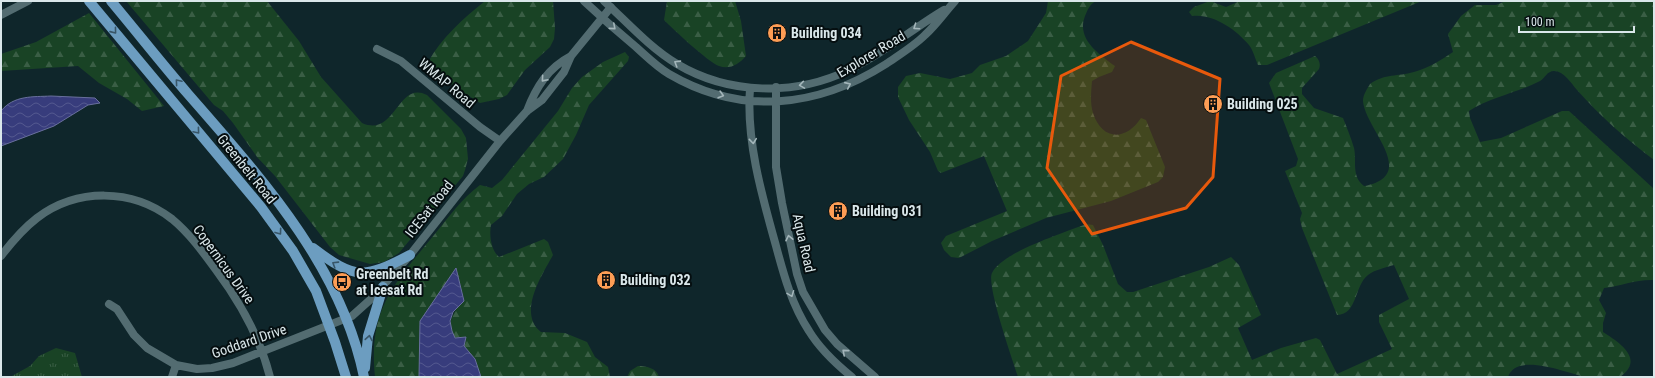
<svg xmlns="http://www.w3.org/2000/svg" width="1655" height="378" font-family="'Roboto Condensed',sans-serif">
<defs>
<pattern id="grass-tufts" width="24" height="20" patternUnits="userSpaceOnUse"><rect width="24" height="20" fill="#194325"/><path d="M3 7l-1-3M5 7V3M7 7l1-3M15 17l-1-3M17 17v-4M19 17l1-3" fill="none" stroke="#3a5e45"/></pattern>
<pattern id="forest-firs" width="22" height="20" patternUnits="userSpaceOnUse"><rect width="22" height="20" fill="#194325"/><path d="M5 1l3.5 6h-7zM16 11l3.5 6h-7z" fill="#3a5e45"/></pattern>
<pattern id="water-waves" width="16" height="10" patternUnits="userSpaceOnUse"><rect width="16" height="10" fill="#373c7c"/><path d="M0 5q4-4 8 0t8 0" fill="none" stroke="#53588f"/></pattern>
</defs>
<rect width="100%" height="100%" fill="#0f262b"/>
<path fill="url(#grass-tufts)" d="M56,348L75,353L82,377H10L30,366L39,356Z"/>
<path fill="url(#forest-firs)" d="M126,1H267L299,41L321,77L362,123C396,138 397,80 427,95L461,129L466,138L468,159L465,170L463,176L399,253L384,262L370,264L339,255L330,247L275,176L257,157L233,123L223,111L214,105Z
M485,1H553L555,28L554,39L550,47L525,70L507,95L499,99L480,103L433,73L428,62C442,37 463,19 485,1Z
M667,1H735L741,21L746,56C739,64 730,70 719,66C708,62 673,29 664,20Z
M1048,1H1096C1089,5 1088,9 1085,16C1076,39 1099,54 1115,66L1112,72L1099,77L1092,81C1091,92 1090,103 1093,113C1102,141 1126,141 1141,118L1146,120L1165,167L1163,177L1158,182L1111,201L1046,218L992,241L959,258L951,257L944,250L941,243L946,236L1007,211L984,156L941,173L938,171L930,152L909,120L898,97V87L906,76L920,73L950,79L972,73L980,65L1006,56L1028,41L1046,13Z
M1210,1L1226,7L1240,1H1422L1267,65H1258C1255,58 1253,50 1249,45C1236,29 1212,13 1192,16L1189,12L1194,7Z
M1506,1H1654V160C1626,139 1600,116 1577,90C1571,83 1564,71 1554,71C1547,71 1545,78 1540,81C1517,93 1491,97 1469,111L1470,118L1480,142L1501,138L1562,111H1569L1654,189V280C1637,279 1621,286 1604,288L1599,300L1606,313L1603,323V332C1620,343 1645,359 1620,377C1609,377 1597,378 1586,377C1569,374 1516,351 1508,377H1018C1013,361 986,285 992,273C1002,252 1064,233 1086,224L1093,225L1103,245L1118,284L1127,292H1133L1209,267L1231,257L1239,265L1261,315L1238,328L1252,360L1281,348L1316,338L1320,340L1337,374L1392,349L1379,322V315L1409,299L1394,265C1387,267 1374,270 1368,275C1354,286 1358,314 1337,315L1302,228L1300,219L1302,213L1285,171L1296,166L1298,159L1269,83L1276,73L1315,56C1319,59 1321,64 1319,69L1302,88V94L1314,108L1343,118C1347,128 1351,138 1354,148C1357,161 1351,176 1364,186C1420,175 1365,129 1363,101C1363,95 1367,89 1370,84C1386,73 1397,77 1414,72C1429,68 1441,60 1453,52L1448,34L1461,16L1475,5H1496Z
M89,13L164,106L142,111L127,99L99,83L78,66L1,71V54L36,42Z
M625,52L629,57L628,61L589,105L576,135L563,159L544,177L529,184L517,194L502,216L491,225C489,235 491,250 499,257L544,239L548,242L553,255C542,275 517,313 541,332L565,333L587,342L595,357L608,367L610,377H481L475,359L464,346L466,337L455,338C445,322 454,312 464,299L456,268L420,321L419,377H375C368,309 394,284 434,235C449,217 461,199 480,185L492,188L502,180L558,111L572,88L582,77L603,62Z
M638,366C646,366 657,368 659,377H627L630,371Z"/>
<path fill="url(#water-waves)" stroke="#686f9d" d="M51,96L95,98L100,103L88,105L54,126L1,146V111C14,95 33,97 51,96Z
M456,268L464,301L453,312L450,321L452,331L455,338L466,337L464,346L475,359L481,377H419L420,321Z"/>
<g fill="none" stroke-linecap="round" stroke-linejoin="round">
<path stroke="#536c71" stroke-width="8" d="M584,1C601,17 618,32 636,47C646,56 657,67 669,74C741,116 817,108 886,64C899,55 914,46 925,35C936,25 945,12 955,1
M604,1C627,22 650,48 677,64C729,95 795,96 849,70C883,54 912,29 944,10
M1,15L28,1
M377,49L401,61L480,127L500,141
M776,87V167L782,203L797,274L803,292L825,330L837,344L875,377
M750,89C746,141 762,196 776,246C784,276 792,305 809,331C820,349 836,364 852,377
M527,111C536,87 548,68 571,56
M1,256C11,243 24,228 37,218C77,188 132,188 172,219C189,233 203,252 216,270C240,302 260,337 270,377
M109,304L117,309L134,335L147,348L176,365L197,369L212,368L233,363L352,316L371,299L410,255L500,141L527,111L542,100L564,72L571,56L611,7
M172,377L176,365"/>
<path stroke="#6c9dc0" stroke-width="10" d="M89,1L261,207L293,251L316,291L335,342L346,377
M111,1C137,32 162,64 188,94C261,178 341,265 364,377
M313,248C355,280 364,279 410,255
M365,368L368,336L383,287"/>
</g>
<defs><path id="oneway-chevron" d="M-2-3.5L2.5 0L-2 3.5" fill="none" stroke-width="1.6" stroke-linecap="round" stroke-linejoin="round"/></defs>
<g stroke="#a4b6ba">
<use href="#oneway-chevron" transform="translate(613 27) rotate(41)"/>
<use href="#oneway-chevron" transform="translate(916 27) rotate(146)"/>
<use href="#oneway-chevron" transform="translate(677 63) rotate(-148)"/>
<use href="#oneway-chevron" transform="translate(544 79) rotate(131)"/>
<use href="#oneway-chevron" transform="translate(802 85) rotate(171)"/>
<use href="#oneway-chevron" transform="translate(848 85) rotate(-24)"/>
<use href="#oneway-chevron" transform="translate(721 95) rotate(16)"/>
<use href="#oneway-chevron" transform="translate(753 141) rotate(84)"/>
<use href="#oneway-chevron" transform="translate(789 238) rotate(-102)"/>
<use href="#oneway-chevron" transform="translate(791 294) rotate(69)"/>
<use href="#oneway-chevron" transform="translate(845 352) rotate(-139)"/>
</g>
<g stroke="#385668">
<use href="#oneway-chevron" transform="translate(114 31) rotate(51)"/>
<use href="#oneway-chevron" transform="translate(178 82) rotate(-130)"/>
<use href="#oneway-chevron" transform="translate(197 131) rotate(50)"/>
<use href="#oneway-chevron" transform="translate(279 232) rotate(54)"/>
<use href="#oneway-chevron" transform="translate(335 264) rotate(-148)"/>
<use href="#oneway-chevron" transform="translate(369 338) rotate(-80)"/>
</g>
<path fill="#e8590c" fill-opacity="0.2" stroke="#e8590c" stroke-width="3" stroke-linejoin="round" d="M1131,42L1220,79L1213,177L1186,208L1092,234L1047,168L1061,76Z"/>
<defs>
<symbol id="building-disc" viewBox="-11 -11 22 22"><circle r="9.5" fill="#fd9d55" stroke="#050e10"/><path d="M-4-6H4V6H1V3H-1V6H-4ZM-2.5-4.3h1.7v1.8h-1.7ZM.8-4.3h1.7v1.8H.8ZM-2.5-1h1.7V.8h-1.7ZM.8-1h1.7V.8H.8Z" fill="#111"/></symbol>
<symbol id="bus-disc" viewBox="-11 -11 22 22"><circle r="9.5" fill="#fd9d55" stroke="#050e10"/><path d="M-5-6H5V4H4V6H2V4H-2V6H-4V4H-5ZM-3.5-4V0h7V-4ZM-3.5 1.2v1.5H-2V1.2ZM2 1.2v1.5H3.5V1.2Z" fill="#111"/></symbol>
</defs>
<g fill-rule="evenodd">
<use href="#building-disc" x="766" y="22" width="22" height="22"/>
<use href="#building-disc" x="1202" y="93" width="22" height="22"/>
<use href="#building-disc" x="827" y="200" width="22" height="22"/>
<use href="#building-disc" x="595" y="269" width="22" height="22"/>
<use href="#bus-disc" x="331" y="271" width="22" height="22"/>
</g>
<g text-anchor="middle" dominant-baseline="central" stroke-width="4" stroke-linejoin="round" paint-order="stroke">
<g font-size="14" font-weight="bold" fill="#dae7ea" stroke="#050e10" text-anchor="start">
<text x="791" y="33">Building 034</text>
<text x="1227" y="104">Building 025</text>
<text x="852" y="211">Building 031</text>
<text x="356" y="274">Greenbelt Rd<tspan x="356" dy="16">at Icesat Rd</tspan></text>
<text x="620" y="280">Building 032</text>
</g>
<g font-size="14" fill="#dae7ea" stroke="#050e10">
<text transform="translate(871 54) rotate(-31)">Explorer Road</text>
<text transform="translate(447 83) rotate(40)">WMAP Road</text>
<text transform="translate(247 169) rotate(51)">Greenbelt Road</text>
<text transform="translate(429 209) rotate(-52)">ICESat Road</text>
<text transform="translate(804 243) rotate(77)">Aqua Road</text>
<text transform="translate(224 264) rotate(54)">Copernicus Drive</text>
<text transform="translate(249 341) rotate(-19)">Goddard Drive</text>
</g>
</g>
<rect width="1655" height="378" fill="none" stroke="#dae7ea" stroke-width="4"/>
<path d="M1519 26v6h115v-6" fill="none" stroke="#dae7ea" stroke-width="2"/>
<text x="1525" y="26" font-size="12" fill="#dae7ea" stroke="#050e10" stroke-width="3" paint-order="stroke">100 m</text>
</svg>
